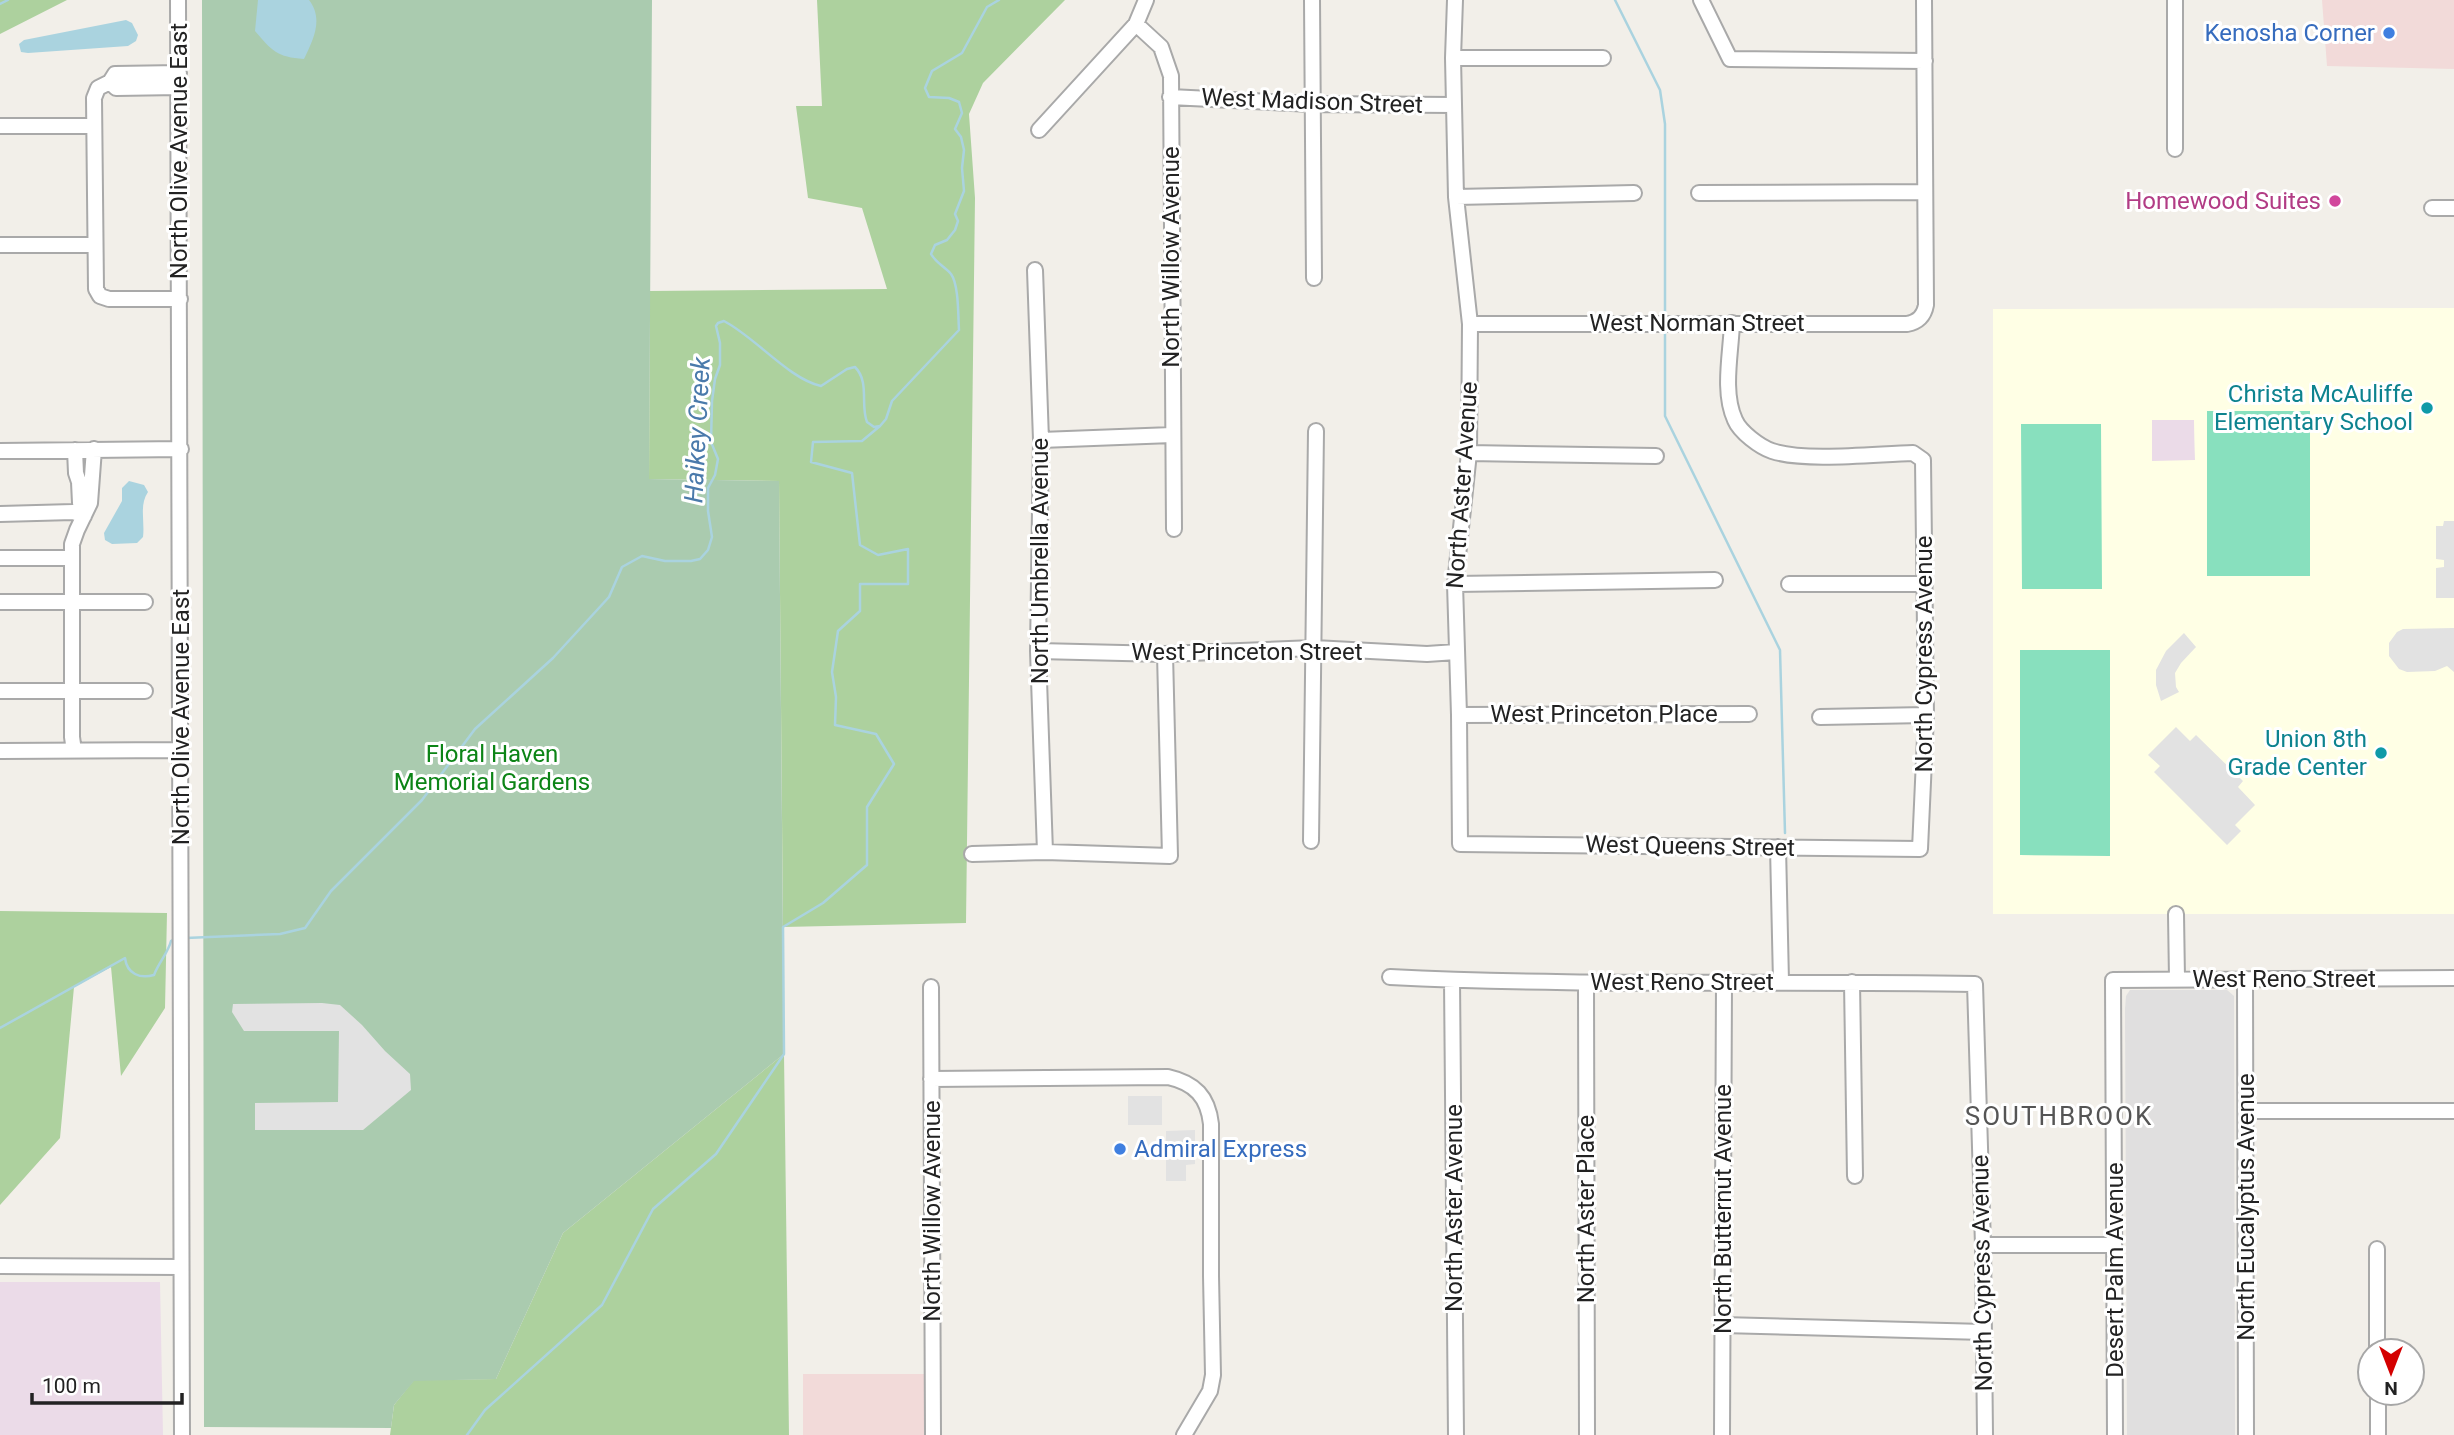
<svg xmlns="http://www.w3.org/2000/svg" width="2454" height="1435" font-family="Roboto,sans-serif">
<rect width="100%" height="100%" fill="#f2efe9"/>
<path fill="#e0dfdf" d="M2130,990H2227L2234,996L2235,1435H2127L2125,1009L2126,996Z"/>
<path fill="#f2dad9" d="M2322,0H2454V69L2327,66Z
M924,1374V1435H803V1374Z"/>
<path fill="#ebdbe8" d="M2152,420H2194L2195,461H2152Z
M0,1282H160L163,1435H0Z"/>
<path fill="#ffffe5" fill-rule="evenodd" d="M2454,308V914H1993V309ZM2152,420H2194L2195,460L2152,461Z"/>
<path fill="#add19e" d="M0,0H67L0,34Z
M817,0H1065L983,83L969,114L975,198L966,923L783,927L779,481L649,479L650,291L887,289L862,208L808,198L796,106H822Z
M0,911L167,913L165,1008L121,1076L111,967L74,987L60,1138L0,1205Z
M784,1054L789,1435H390L394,1405L414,1380L496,1379L563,1233Z"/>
<path fill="#aacbaf" d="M202,0H652L649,479L779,481L784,1054L563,1233L496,1379L414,1381L394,1405L391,1428L204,1427Z"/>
<path fill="#88e0be" d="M2207,411H2310V576H2207Z
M2021,424H2101L2102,589H2022Z
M2020,650H2110V856L2020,855Z"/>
<path fill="#e2e2e2" d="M2444,521H2454V598H2436V568L2444,567V560L2436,559V526H2443Z
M2454,628V672L2447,666L2435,671L2407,672L2399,669L2389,656V643L2397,632L2403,629Z
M2184,633L2196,647L2181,663L2175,673L2176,687L2179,692L2161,701L2156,685V670L2166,651Z
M2176,727L2190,741L2196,735L2243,781L2238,787L2255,805L2235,825L2241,831L2227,845L2154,772L2160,766L2148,755Z
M322,1003L340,1005L362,1025L385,1051L410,1074L411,1090L363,1130H255V1103L338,1102L339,1031H244L232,1012L233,1004Z
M1128,1096H1162V1125H1128Z
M1195,1130V1164L1186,1165V1181H1166V1131Z"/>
<path fill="#aad3df" d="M258,0H309C324,19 313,40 304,59C277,57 272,51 255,31Z
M126,20L132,23L138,35L136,41L128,46L28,53L21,52L19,44L24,40Z
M129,481L144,485L148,492C139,505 145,521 143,537L137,543L112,544L105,540L104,533L122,501V488Z"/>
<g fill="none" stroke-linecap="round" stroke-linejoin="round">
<path stroke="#aad3df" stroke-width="2.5" d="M1615,0L1660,90L1665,124V315
M0,4L8,0
M1665,332V416L1780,650L1785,833
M186,938L280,934L305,928L331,891L422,800L475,729L553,658L609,597L622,567L642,556L665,561H691L700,559L708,550L712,537L708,511V488L715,475L718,459L711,442L712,401L715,379L720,365V343L716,326L718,323L724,321C755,337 789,379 821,386L847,369L855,367C870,382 860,405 867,422L874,427L880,426L886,419L892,401L959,330C958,316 959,285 951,274C945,267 936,263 931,254L935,245L947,240L955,230L958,221L955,214L964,191L962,168L964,150L961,137L955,129L962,113L959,102L949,98L929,97L925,88L932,71L962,53L987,7L999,0
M0,1028L125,958C127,974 140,979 154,975C159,962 168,953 171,941L176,938
M467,1435L485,1410L602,1305L653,1209L716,1154L784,1054L783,927L823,903L867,865V807L894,764L876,734L835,725L836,697L832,672L838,631L860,611V584H908V549L878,555L860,545L852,473L811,462L813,442L862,441L880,426"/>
<defs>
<path id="minor" d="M178,0L182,1435
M1312,0L1314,278
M1455,0L1453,58L1456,197L1470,324L1469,453L1455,584L1459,715L1460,844L1920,849L1926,715L1923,460L1913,453C1875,454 1806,462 1772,451C1760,447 1740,432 1735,420C1722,392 1731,353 1732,323
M1701,0L1730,59L1925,61
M1136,24L1161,47L1171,76L1174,529
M1453,58H1603
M179,73L115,74L110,82L116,88L179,87
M110,82L98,88L94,98L96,289L100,296L109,299H180
M1170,97L1312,104L1454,105
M0,126H94
M1039,130L1136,24L1146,0
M2175,149V0
M1699,193L1925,192
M1456,197L1634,193
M2432,208H2454
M0,245H94
M1035,270L1041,440L1038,651L1045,852
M1470,324H1907C1918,322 1924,316 1926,305L1924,0
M1041,440L1172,435
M75,450L76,473L79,482L80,503L84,516
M0,451L181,449
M1469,453L1656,456
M0,514L73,512L84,516
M0,558H72
M1455,584L1715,580
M1789,584H1925
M0,602H145
M1038,651L1165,654L1314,648L1427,654L1456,652
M0,691H145
M1459,715L1749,714
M1820,717L1926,715
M0,751L181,750
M74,751L72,737V544L77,530L90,503L94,449
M1311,841L1316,431
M1778,847L1781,982
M972,854L1045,852L1170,856L1165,654
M2176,914L2177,979
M1390,977C1585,987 1780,980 1975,984L1983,1245L1985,1435
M2245,979L2246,1435
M1452,980L1456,1435
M1852,982L1855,1176
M1586,983L1587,1435
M931,987L933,1435
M931,1079L1168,1077C1195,1083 1208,1097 1211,1124V1276L1213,1375L1210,1391L1184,1435
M2246,1111H2454
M1983,1245H2114
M2377,1249V1351
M0,1266L180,1267
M1722,1325L1984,1332
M2378,1393V1435
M1722,1435L1724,983
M2115,1435L2113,980L2454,978"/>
</defs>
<use href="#minor" stroke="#a9a9a9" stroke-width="18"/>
<use href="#minor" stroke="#fff" stroke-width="14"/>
</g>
<g fill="#3f7fe0" stroke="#fff" stroke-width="2.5">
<circle cx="2389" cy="33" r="7"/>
<circle cx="1120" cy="1149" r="7"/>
</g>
<circle fill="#d1479c" stroke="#fff" stroke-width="2.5" cx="2335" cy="201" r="7"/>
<g fill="#0f9aa8" stroke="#fff" stroke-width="2.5">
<circle cx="2427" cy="408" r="7"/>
<circle cx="2381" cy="753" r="7"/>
</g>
<g text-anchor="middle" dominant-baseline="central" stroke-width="6" stroke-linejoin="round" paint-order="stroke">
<g font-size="24" fill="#366cbe" stroke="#fff" text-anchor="end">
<text x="2375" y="33">Kenosha Corner</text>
<text x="1134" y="1149" text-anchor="start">Admiral Express</text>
</g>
<g font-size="24" fill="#222" stroke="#fff">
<text transform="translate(1312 101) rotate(2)">West Madison Street</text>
<text transform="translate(179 151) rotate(-90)">North Olive Avenue East</text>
<text transform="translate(1171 257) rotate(-90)">North Willow Avenue</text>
<text x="1697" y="323">West Norman Street</text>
<text transform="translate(1462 485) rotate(-86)">North Aster Avenue</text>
<text transform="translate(1040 561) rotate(-90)">North Umbrella Avenue</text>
<text x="1247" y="652">West Princeton Street</text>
<text transform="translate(1924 654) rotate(-90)">North Cypress Avenue</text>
<text x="1604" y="714">West Princeton Place</text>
<text transform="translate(181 717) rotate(-90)">North Olive Avenue East</text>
<text transform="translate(1690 846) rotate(1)">West Queens Street</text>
<text x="2284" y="979">West Reno Street</text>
<text x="1682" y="982">West Reno Street</text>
<text transform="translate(2246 1207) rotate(-90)">North Eucalyptus Avenue</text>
<text transform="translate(1454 1208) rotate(-90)">North Aster Avenue</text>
<text transform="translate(1586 1209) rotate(-90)">North Aster Place</text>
<text transform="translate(1723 1209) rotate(-90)">North Butternut Avenue</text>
<text transform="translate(932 1211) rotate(-90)">North Willow Avenue</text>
<text transform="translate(2115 1270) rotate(-90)">Desert Palm Avenue</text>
<text transform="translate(1982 1273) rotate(-91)">North Cypress Avenue</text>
</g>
<g font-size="24" fill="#b23c85" stroke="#fff" text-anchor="end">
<text x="2321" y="201">Homewood Suites</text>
</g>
<g font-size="24" fill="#0d838f" stroke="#fff" text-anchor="end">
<text x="2413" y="394">Christa McAuliffe<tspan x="2413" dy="28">Elementary School</tspan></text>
<text x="2367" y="739">Union 8th<tspan x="2367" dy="28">Grade Center</tspan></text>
</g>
<g font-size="24" fill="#0c8416" stroke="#fff">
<text x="492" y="754">Floral Haven<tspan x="492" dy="28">Memorial Gardens</tspan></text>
</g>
<g font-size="26" font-style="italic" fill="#4a7aab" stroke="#fff">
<text transform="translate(697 430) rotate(-87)">Haikey Creek</text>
</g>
<g font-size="26" letter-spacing="2" fill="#555" stroke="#fff">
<text x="2059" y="1116">SOUTHBROOK</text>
</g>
</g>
<g transform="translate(2391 1372) rotate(180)"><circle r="33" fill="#ffffff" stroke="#a7a7a7" stroke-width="2"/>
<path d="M0-5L12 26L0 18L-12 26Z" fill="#d40000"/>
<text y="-10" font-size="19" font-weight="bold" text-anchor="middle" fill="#222222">N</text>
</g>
<path d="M32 1393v10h150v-10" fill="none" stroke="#222222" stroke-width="3.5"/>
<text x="42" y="1393" font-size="21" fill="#222222" stroke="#ffffff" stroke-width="5" paint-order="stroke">100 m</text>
</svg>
